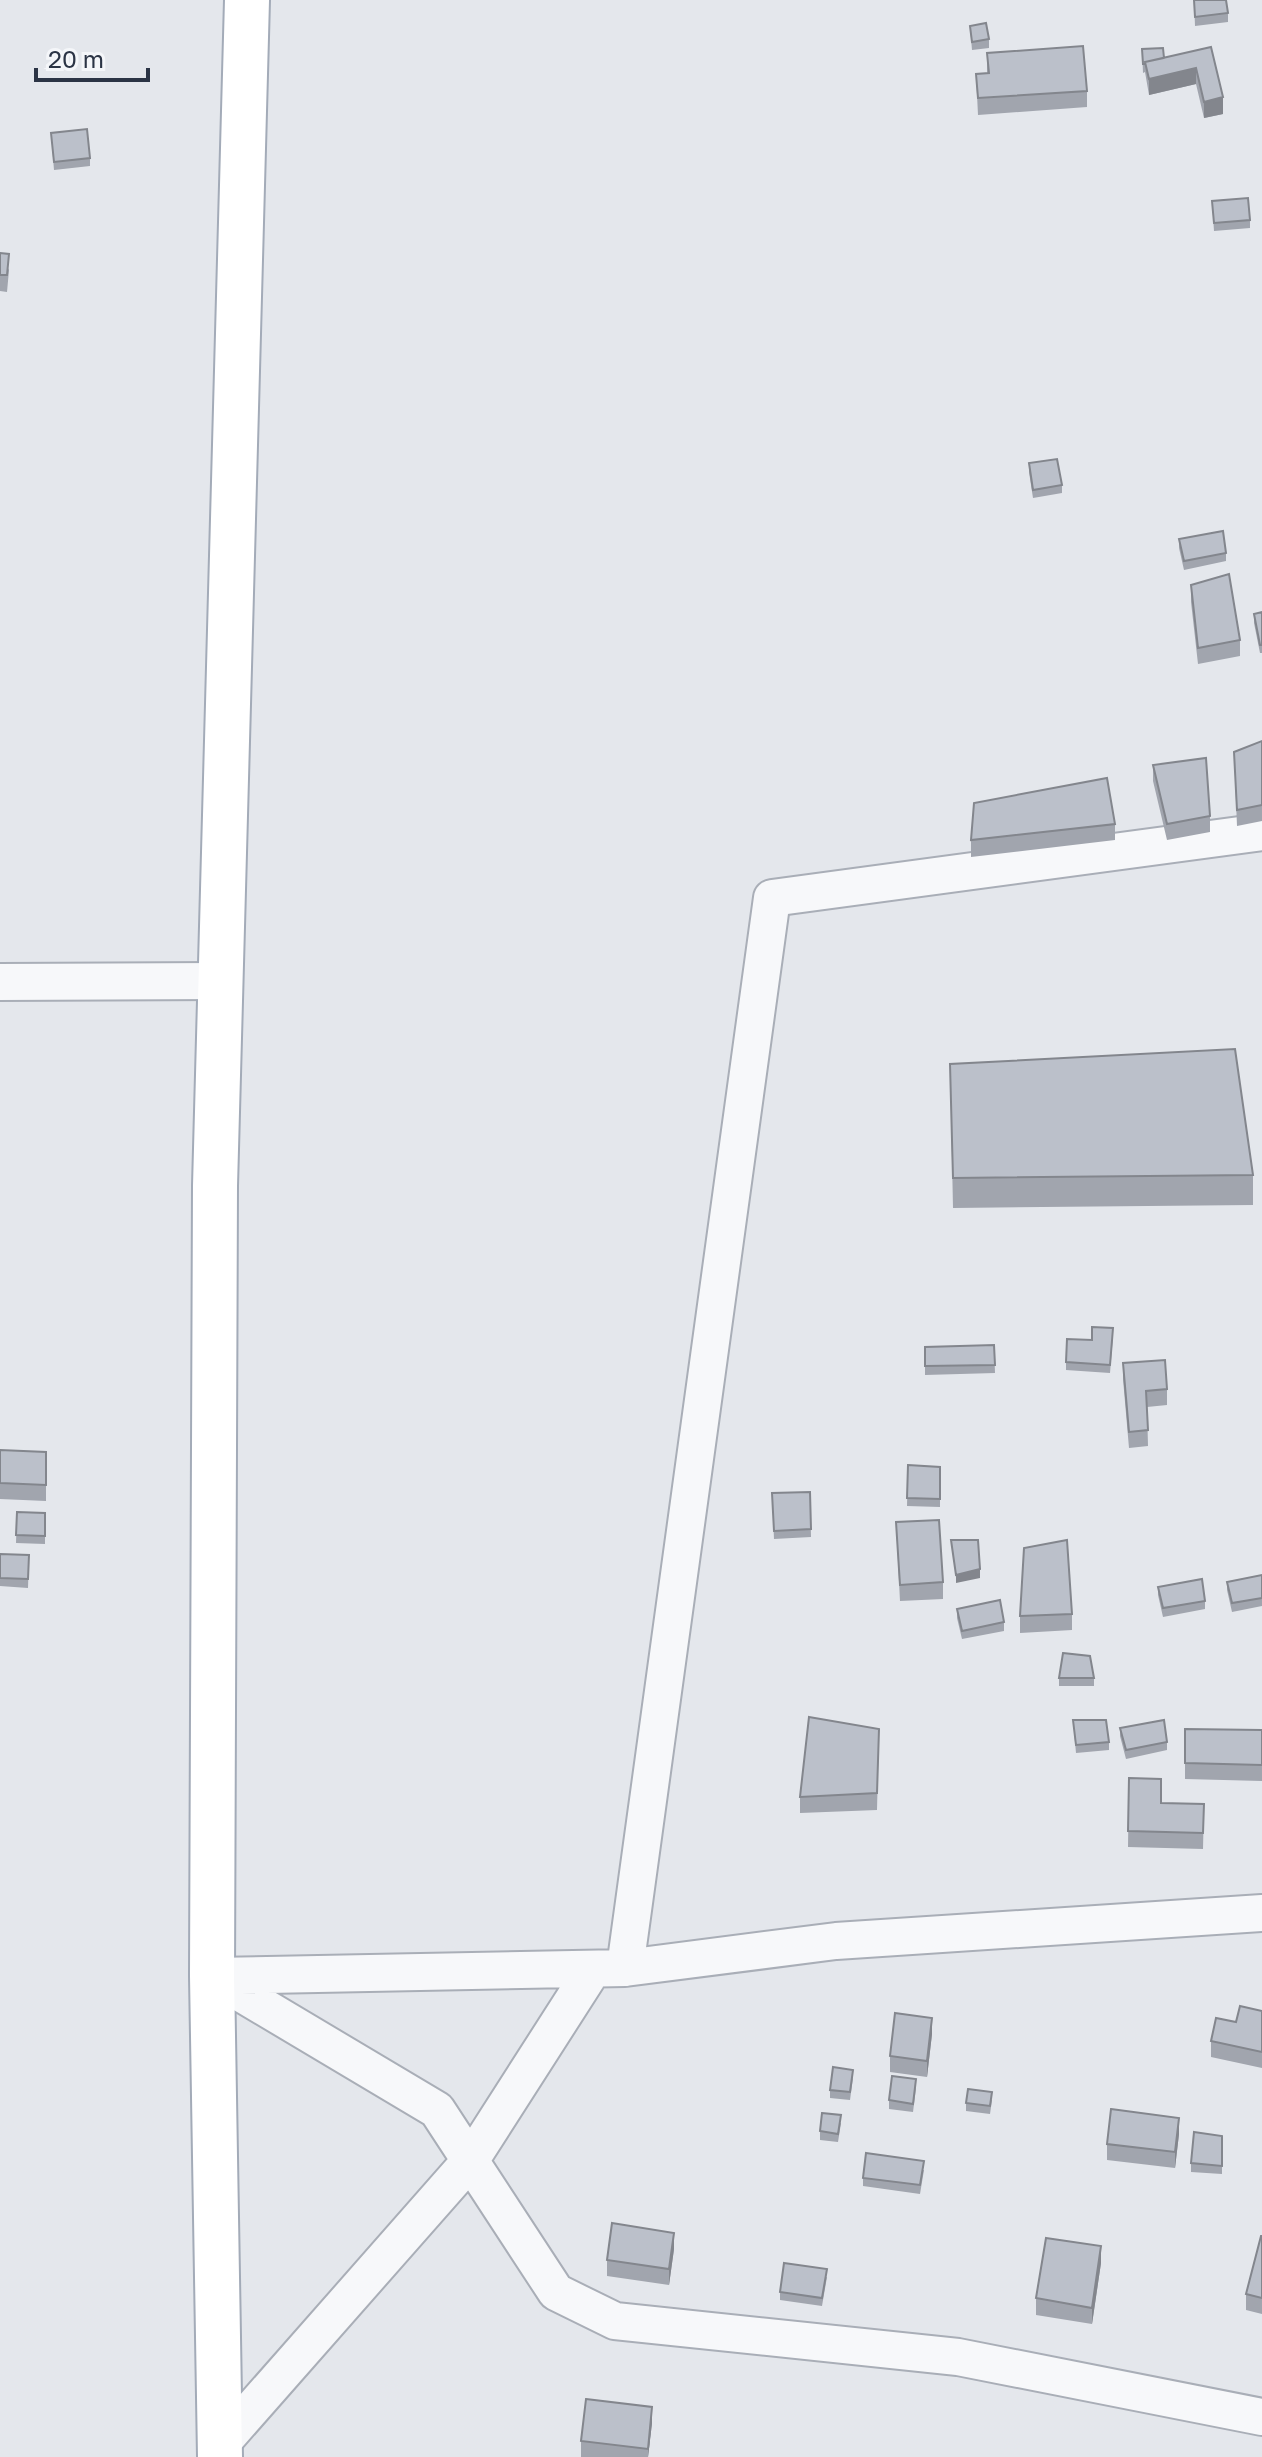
<svg xmlns="http://www.w3.org/2000/svg" width="1262" height="2457" font-family="'Golos Text',sans-serif">
<rect width="100%" height="100%" fill="#e4e7ec"/>
<g fill="none" stroke-linecap="round" stroke-linejoin="round">
<defs>
<path id="minor" d="M0,982L220,981
M625,1968L772,898L1262,832
M212,1976L437,2110L556,2292L615,2321L958,2357L1262,2417
M212,1976L625,1968L836,1941L1262,1913
M220,2445L470,2161L593,1969"/>
<path id="major" d="M220,2457L212,1976L215,1186L247,0"/>
</defs>
<use href="#minor" stroke="#a9aeb7" stroke-width="40"/>
<use href="#major" stroke="#a3abb8" stroke-width="48"/>
<use href="#minor" stroke="#f7f8fa" stroke-width="36"/>
<use href="#major" stroke="#fff" stroke-width="44"/>
</g>
<path fill="#a1a5ae" d="M1194,0L1228,13V22L1195,26Z
M970,26L989,39V48L972,50Z
M1211,47L1223,114L1204,118L1196,84L1149,95L1145,72L1143,73L1142,49L1164,58Z
M987,53L1087,91V107L978,115L976,74L987,73Z
M51,133L90,158V166L54,170Z
M1212,201L1250,220V228L1214,231Z
M0,253L9,270L7,292L0,291Z
M1029,463L1062,485V493L1033,498L1029,472Z
M1179,539L1226,553V561L1184,570L1179,548Z
M1191,585L1240,640V656L1198,664L1191,602Z
M1262,612V653H1260L1254,623V614Z
M1262,741V821L1237,826L1234,752Z
M1153,765L1210,816V832L1167,840L1153,781Z
M1115,824V840L971,857V840Z
M950,1064L1253,1175V1205L953,1208Z
M1113,1336L1110,1373L1066,1370V1362L1092,1340Z
M994,1345L995,1373L925,1375V1347Z
M1123,1363L1167,1389V1405L1147,1407L1148,1446L1129,1448L1123,1379Z
M0,1450L46,1452V1501L0,1499Z
M908,1465L940,1467V1507L907,1506Z
M810,1492L811,1537L774,1539L772,1493Z
M17,1512L45,1513V1544L16,1543Z
M896,1522L943,1582V1599L900,1601Z
M0,1554L29,1555L28,1588L0,1586Z
M1262,1575V1606L1232,1612L1227,1590V1582Z
M1158,1587L1205,1601V1609L1163,1617L1158,1595Z
M957,1609L1004,1622V1631L962,1639L957,1618Z
M1072,1614V1630L1020,1633V1616Z
M1059,1678H1094V1686H1059Z
M1073,1720L1109,1742V1750L1076,1753Z
M1120,1728L1167,1742V1750L1126,1759L1120,1736Z
M879,1729L877,1810L800,1813V1797Z
M1185,1729L1262,1730V1781L1185,1779Z
M1129,1778L1161,1803L1204,1804L1203,1849L1128,1847Z
M1262,2011V2068L1211,2057V2041L1236,2022Z
M932,2034L927,2077L890,2072V2056Z
M853,2078L850,2100L830,2098V2090Z
M916,2088L913,2112L889,2109V2100Z
M992,2100L990,2114L966,2111V2103Z
M841,2123L838,2142L820,2140V2131Z
M1179,2134L1175,2168L1107,2160V2144Z
M1222,2136V2174L1191,2172V2163Z
M924,2170L920,2194L863,2186V2178Z
M1262,2236V2314L1246,2310V2294Z
M674,2249L669,2285L607,2276V2260Z
M1101,2263L1092,2324L1036,2315V2298Z
M827,2277L822,2306L780,2300V2292Z
M652,2423L648,2457H581V2441Z"/>
<path fill="#83868d" d="M1196,68V84L1149,95V79Z
M1223,97V114L1204,118V102Z
M980,1569V1578L956,1583V1575Z
M932,2018V2034L927,2077V2061Z
M1179,2118V2134L1175,2168V2152Z
M674,2233V2249L669,2285V2269Z
M1101,2246V2263L1092,2324V2308Z
M652,2407V2423L648,2457V2449Z"/>
<path fill="#bbc0ca" stroke="#83868d" stroke-width="2" d="M1194,0H1226L1228,13L1195,17Z
M986,23L989,39L972,42L970,26Z
M1083,46L1087,91L978,98L976,74L989,73L987,53Z
M1211,47L1223,97L1204,102L1196,68L1149,79L1145,62Z
M1163,48L1164,58L1145,62V64H1143L1142,49Z
M87,129L90,158L54,162L51,133Z
M1248,198L1250,220L1214,223L1212,201Z
M0,253L9,254L7,275H0Z
M1057,459L1062,485L1033,490L1029,463Z
M1223,531L1226,553L1184,561L1179,539Z
M1229,574L1240,640L1198,648L1191,585Z
M1262,612V645H1260L1254,614Z
M1262,741V805L1237,810L1234,752Z
M1206,758L1210,816L1167,824L1153,765Z
M1107,778L1115,824L971,840L974,803Z
M1235,1049L1253,1175L953,1178L950,1064Z
M1092,1327L1113,1328L1110,1365L1066,1362L1067,1339L1092,1340Z
M994,1345L995,1365L925,1366V1347Z
M1165,1360L1167,1389L1146,1391L1148,1430L1129,1432L1123,1363Z
M0,1450L46,1452V1485L0,1483Z
M908,1465L940,1467V1499L907,1498Z
M810,1492L811,1529L774,1531L772,1493Z
M17,1512L45,1513V1536L16,1535Z
M939,1520L943,1582L900,1585L896,1522Z
M951,1540H978L980,1569L956,1575Z
M1067,1540L1072,1614L1020,1616L1024,1548Z
M0,1554L29,1555L28,1579L0,1578Z
M1262,1575V1598L1232,1603L1227,1582Z
M1202,1579L1205,1601L1163,1608L1158,1587Z
M1000,1600L1004,1622L962,1631L957,1609Z
M1063,1653L1090,1656L1094,1678H1059Z
M809,1717L879,1729L877,1793L800,1797Z
M1073,1720H1106L1109,1742L1076,1745Z
M1164,1720L1167,1742L1126,1750L1120,1728Z
M1185,1729L1262,1730V1765L1185,1763Z
M1129,1778L1161,1779V1803L1204,1804L1203,1833L1128,1831Z
M1240,2006L1262,2011V2052L1211,2041L1216,2018L1236,2022Z
M895,2013L932,2018L927,2061L890,2056Z
M833,2067L853,2070L850,2092L830,2090Z
M892,2076L916,2079L913,2104L889,2100Z
M968,2089L992,2092L990,2106L966,2103Z
M1111,2109L1179,2118L1175,2152L1107,2144Z
M822,2113L841,2115L838,2134L820,2131Z
M1194,2132L1222,2136V2166L1191,2163Z
M866,2153L924,2161L920,2185L863,2178Z
M612,2223L674,2233L669,2269L607,2260Z
M1261,2236H1262V2298L1246,2294Z
M1046,2238L1101,2246L1092,2308L1036,2298Z
M784,2263L827,2269L822,2298L780,2292Z
M586,2399L652,2407L648,2449L581,2441Z"/>
<path d="M36 68v12h112v-12" fill="none" stroke="#2b3445" stroke-width="4"/>
<text x="48" y="68" font-size="24" fill="#2b3445" stroke="#f4f6f9" stroke-width="6" paint-order="stroke">20 m</text>
</svg>
